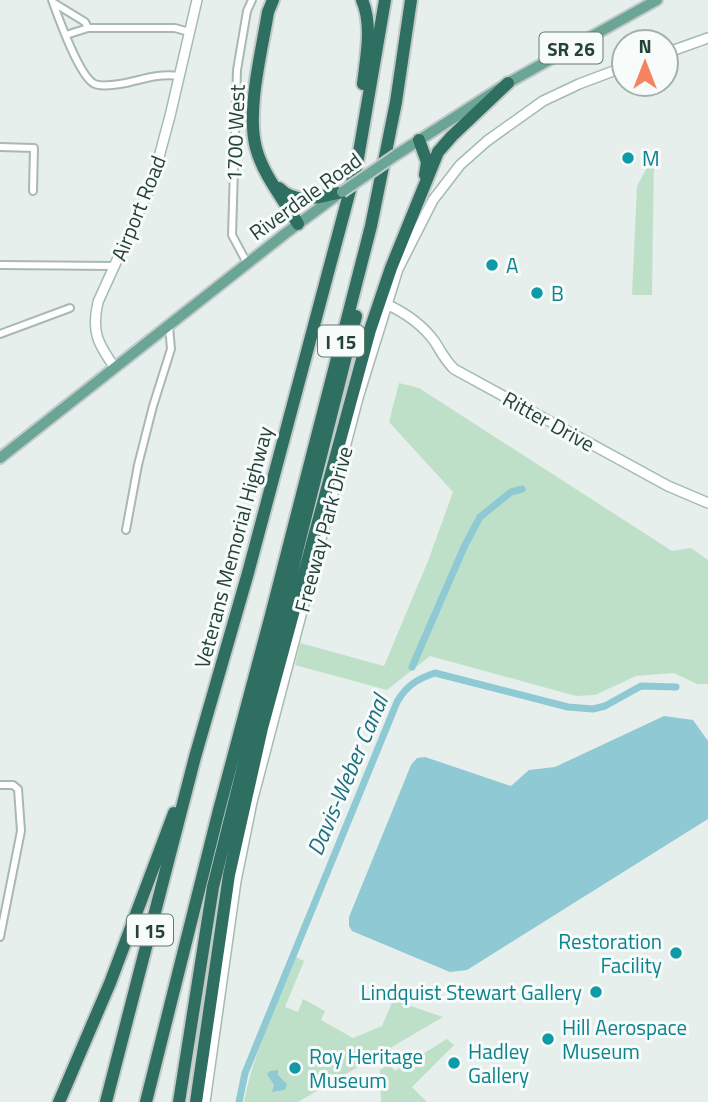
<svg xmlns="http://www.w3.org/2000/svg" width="708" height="1102" font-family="'Titillium Web',sans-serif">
<rect width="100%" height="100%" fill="#e6efeb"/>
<path fill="#bfe0c8" d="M654,155L652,295H632L637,186Z
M399,383L419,388L672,551L691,548L708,560V684H697L674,673L636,676L595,695L576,696L430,656L387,690L295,665L300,643L384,666L428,561L453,492L389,422Z
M296,957L304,961L285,1007L298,1012L303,999L325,1011L321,1020L353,1038L382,1026L393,1000L443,1017L298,1102H244C253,1052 278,1004 296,957Z
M447,1039L454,1045L412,1087L427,1102H381L380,1070L389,1064L395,1071Z"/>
<path fill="#8ec9d4" d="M664,716L693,720L708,741V819L467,970L450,972L352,931L349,926V917L411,765L417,758L425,757L511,786L529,770L555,767Z
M278,1070V1075L287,1084L285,1090L272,1092L274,1085L267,1074L270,1071Z"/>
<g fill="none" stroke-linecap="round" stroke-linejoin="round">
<path stroke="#8ec9d4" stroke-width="7" d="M412,667L465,545L480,517L511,492L522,489
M239,1102L245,1073L397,702C406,686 417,679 435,673L568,707L593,709L605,706L641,686L676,687"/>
<defs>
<path id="street" d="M52,0C59,19 78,73 93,83C100,88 118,84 126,83C144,79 160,73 179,76
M54,3L85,22L88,28H175L189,32
M66,35L88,28
M0,147L34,148L33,191
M247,263L232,235L237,70L247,11L252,0
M0,265L114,266
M0,334L70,308
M126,530L138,465L153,406L171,349L169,326
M0,785H13L18,789L21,831L0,937"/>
<path id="secondary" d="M666,53L708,38
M386,304C406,313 422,324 435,342C441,352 445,360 454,369L668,486L708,503
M115,368C98,344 91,332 98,302L152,183L170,116L197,0
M205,1102L236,881L252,802L358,398L398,269L433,200L460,165L487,141L543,101L579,84L624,67"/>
<path id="primary" d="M396,155L508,83L657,0
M0,458L286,233L340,193"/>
<path id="highway" d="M273,0L268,12C262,50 246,111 256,148C263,175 284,200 298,224
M362,0C373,25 366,57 363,84
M419,140L427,162L425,175
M279,188C297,206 319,197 342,192
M59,1102L110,983L174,813
M106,1102L195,757L248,573L357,164L385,0
M146,1102L219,810L271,615L371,226L396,102L411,0
M179,1102L213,887L356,316
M196,1102L229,875L262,728L370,330L391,268L438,152L452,136L508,83"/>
</defs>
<use href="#street" stroke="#a8b8b2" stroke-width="10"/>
<use href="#secondary" stroke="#a4bbb3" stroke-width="12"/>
<use href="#primary" stroke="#c2cac8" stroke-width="14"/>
<use href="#highway" stroke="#c2cac8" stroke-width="16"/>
<use href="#street" stroke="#fff" stroke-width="6"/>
<use href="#secondary" stroke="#fff" stroke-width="9"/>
<use href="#primary" stroke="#6aa596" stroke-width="10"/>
<use href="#highway" stroke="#2f6f62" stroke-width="12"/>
<defs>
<path id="primary-bridge" d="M342,192L396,155"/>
</defs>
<use href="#primary-bridge" stroke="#c2cac8" stroke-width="14" stroke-linecap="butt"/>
<use href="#primary-bridge" stroke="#6aa596" stroke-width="10"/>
</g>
<g fill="#0f9aa8" stroke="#f7fbf9" stroke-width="2.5">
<circle cx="628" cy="158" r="7"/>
<circle cx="492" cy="265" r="7"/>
<circle cx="537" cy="293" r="7"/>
<circle cx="676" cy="953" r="7"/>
<circle cx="596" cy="992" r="7"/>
<circle cx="548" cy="1039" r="7"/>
<circle cx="454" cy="1063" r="7"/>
<circle cx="295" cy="1068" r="7"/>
</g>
<g text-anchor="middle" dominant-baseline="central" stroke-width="6" stroke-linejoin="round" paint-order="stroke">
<g fill="#f7fbf9" stroke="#637a73" stroke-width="2">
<rect x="539.5" y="32.5" width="63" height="31" rx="5"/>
<rect x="318" y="325.5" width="46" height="31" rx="5"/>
<rect x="127" y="914.5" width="46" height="31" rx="5"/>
</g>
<g font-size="19" font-weight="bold" fill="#24423a">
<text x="571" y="48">SR 26</text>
<text x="341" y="341">I 15</text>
<text x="150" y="930">I 15</text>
</g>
<g font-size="21" fill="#24423a" stroke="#f7fbf9">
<text transform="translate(235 133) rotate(-88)">1700 West</text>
<text transform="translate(305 196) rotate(-36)">Riverdale Road</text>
<text transform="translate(138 208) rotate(-68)">Airport Road</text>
<text transform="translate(549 421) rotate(29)">Ritter Drive</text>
<text transform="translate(323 529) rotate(-75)">Freeway Park Drive</text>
<text transform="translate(233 547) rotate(-75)">Veterans Memorial Highway</text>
</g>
<g font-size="21" fill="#0d838f" stroke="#f7fbf9" text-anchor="start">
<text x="642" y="158">M</text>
<text x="506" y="265">A</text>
<text x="551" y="293">B</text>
<text x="662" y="941" text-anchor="end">Restoration<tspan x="662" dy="24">Facility</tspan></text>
<text x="582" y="992" text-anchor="end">Lindquist Stewart Gallery</text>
<text x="562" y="1027">Hill Aerospace<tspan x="562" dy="24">Museum</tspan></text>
<text x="468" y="1051">Hadley<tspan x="468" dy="24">Gallery</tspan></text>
<text x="309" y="1056">Roy Heritage<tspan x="309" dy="24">Museum</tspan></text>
</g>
<g font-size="23" font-style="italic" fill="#1c6f80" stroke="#f7fbf9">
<text transform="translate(347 775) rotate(-67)">Davis-Weber Canal</text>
</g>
</g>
<g transform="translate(645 63)"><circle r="33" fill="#f7fbf9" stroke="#a3b1ad" stroke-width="2"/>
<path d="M0-5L12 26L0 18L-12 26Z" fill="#f4845f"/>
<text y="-10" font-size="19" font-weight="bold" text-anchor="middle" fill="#24423a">N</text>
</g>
</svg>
